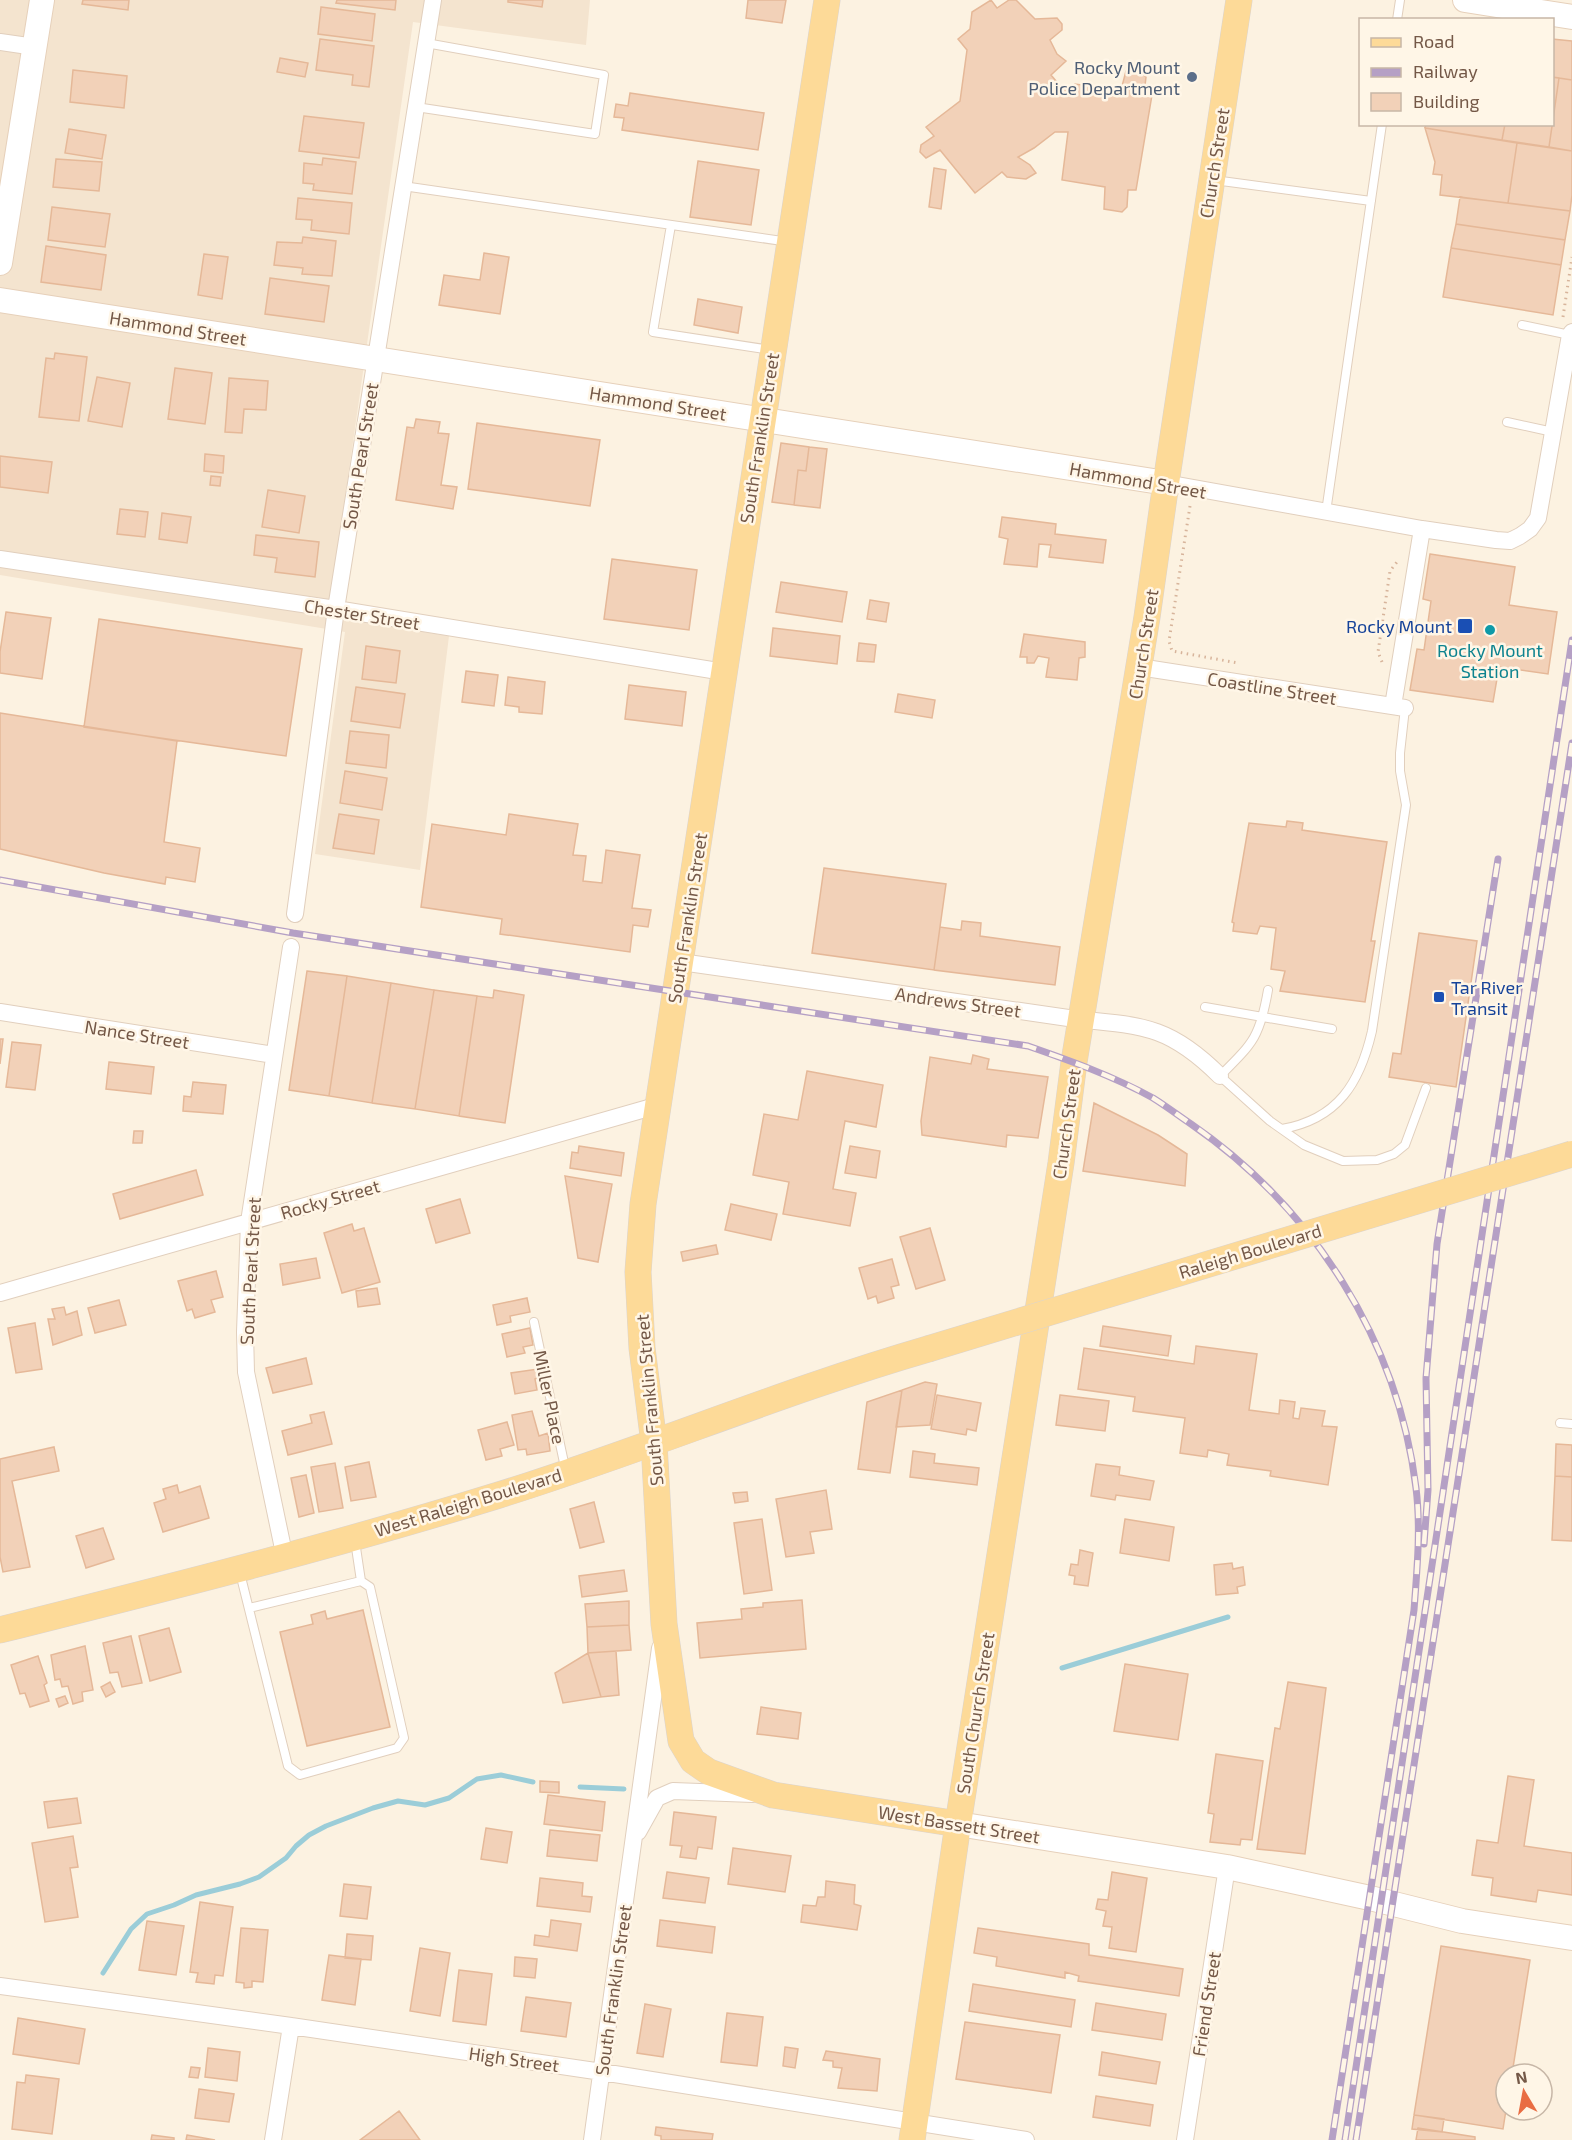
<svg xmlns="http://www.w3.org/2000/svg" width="1572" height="2140" font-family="'Exo 2',sans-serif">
<rect width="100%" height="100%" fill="#fcf2e1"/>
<path fill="#f4e4cf" d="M0,0H590L586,45L413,22L328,617L449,636L420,870L315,854L345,632L0,575Z"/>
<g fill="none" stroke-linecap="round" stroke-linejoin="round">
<path stroke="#9bcdd8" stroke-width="5" d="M1062,1668L1228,1617
M580,1787L624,1789
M103,1973L131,1929L147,1914L174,1905L196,1895L240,1884L259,1877L286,1858L296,1846L309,1835L326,1826L373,1808L398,1801L425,1805L449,1798L477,1779L501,1775L533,1782"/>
</g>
<path fill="#f2d1b8" stroke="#e5b898" stroke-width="1.5" d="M83,0H129L128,10L82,4Z
M337,0H396L395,10L336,3Z
M508,0H543L542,7L508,2Z
M748,0H786L782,23L746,18Z
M991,0L997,8L1009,0H1016L1035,19L1057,18L1062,24V30L1050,40L1057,54L1066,61L1051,75L1062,88L1075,90V84L1121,90L1126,71H1140L1146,77L1144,94L1152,95L1136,190H1128L1127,207L1122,212L1104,209L1105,187L1062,180L1068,132H1055L1034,148L1018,157L1030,165L1036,173L1026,179L1007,177L1002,172L975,193L940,150L926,158L920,152L921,145L934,136L926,127L960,101L967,50L958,39L970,29L972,12Z
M321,7L375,14L372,41L318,34Z
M320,39L374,46L369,87L352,85L353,75L316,70Z
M1552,39L1572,41V80L1552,77Z
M280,58L308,63L305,77L277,72Z
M73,70L127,76L124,108L70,102Z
M1552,77L1559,78L1549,147L1502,140L1505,124H1552Z
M1559,78L1572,80V151L1549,147Z
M630,93L764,113L758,150L622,130L624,118L614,117L616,104L628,106Z
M304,116L364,123L359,158L299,151Z
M1426,124H1505L1502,140L1425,128Z
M1425,128L1517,143L1508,203L1440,195L1442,175L1433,174L1435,162Z
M69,129L106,135L102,159L65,153Z
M1517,143L1572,151V195L1570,211L1508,203Z
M323,158L356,162L352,194L313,190L314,184L303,183L304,163L322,165Z
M56,159L102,162L99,191L53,187Z
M698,161L759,170L751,225L690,217Z
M934,168L946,170L941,209L929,207Z
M1460,197L1570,211L1565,240L1456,224Z
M298,198L352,203L349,234L311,230L312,220L296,219Z
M52,207L110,214L105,247L48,240Z
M1456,224L1565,240L1561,265L1451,248Z
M303,237L336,241L332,276L302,274L303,268L274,265L277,242L302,243Z
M46,246L106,255L101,290L41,282Z
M1451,248L1561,265L1553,315L1443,297Z
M484,253L509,257L500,314L439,305L444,275L480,280Z
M204,254L228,257L222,299L198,295Z
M270,278L329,286L324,322L265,314Z
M698,299L742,307L738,333L694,325Z
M55,353L87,357L79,421L39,417L46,358L54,359Z
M175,368L212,373L205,424L168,419Z
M97,377L130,383L122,427L88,421Z
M229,378L268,381L266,410L244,409L242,433L225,432Z
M416,419L440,422L438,433L449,434L441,485L457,487L453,509L396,500L407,427L414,428Z
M477,423L600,440L590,506L468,489Z
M781,443L809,447L806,471L798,470L794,505L772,502Z
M809,447L827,449L820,508L794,505L798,470L806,471Z
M205,454L224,456L223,473L204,471Z
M0,456L52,462L48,493L0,487Z
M211,476L221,477L220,486L210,485Z
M268,490L305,496L299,533L262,527Z
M120,509L148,512L145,537L117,534Z
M162,513L191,517L187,543L159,539Z
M1002,517L1056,524L1055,534L1106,540L1103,563L1049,557L1051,545L1039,544L1037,567L1004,564L1008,539L999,537Z
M256,535L319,542L315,577L275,572L277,558L254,555Z
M1430,554L1515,567L1509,605L1557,612L1548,674L1499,667L1493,702L1410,690L1417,649L1424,650L1431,601L1423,599Z
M612,559L697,570L689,630L604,619Z
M781,582L847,592L842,622L776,612Z
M870,600L889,603L886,622L867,619Z
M6,612L51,618L42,679L0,673V652Z
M99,619L302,649L286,756L84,727Z
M773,628L840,636L837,664L770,656Z
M1024,634L1085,642V657L1079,658L1077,680L1046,677L1049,658L1038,656L1034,663H1027V657H1020Z
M859,643L876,645L874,662L857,661Z
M366,646L400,651L396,683L362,679Z
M466,671L498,675L494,706L462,702Z
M508,677L545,682L542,714L519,712V707L505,705Z
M629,685L686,692L682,726L625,719Z
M356,687L405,694L400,728L351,721Z
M898,694L935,700L932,718L895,712Z
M0,713L177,741L164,842L200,848L195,882L166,877L165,884L104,873L0,849Z
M350,731L389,735L386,768L346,763Z
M345,771L387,778L382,810L340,803Z
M339,814L379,820L374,854L333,848Z
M509,814L578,824L573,855L586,856L583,881L602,883L606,850L640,855L632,908L651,910L648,927L633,925L630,952L500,934L502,919L421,907L432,824L506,835Z
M1287,821L1303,823L1302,830L1387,842L1371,941H1375L1365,1002L1280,991L1285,971L1271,969L1276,928L1260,926L1257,934L1233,931L1234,923L1232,922L1249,823L1286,827Z
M824,868L946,884L934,970L812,953Z
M962,921L981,923L980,936L1060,947L1055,985L934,970L940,927L961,930Z
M1419,933L1477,941L1456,1087L1389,1077L1393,1053L1401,1054Z
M307,971L347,976L329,1096L289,1090Z
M347,976L391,983L372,1103L329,1096Z
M391,983L434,990L415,1109L372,1103Z
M434,990L477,996L459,1116L415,1109Z
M494,990L524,995L505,1123L459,1116L477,996L493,998Z
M0,1039H3L0,1064Z
M12,1042L41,1045L35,1090L6,1087Z
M973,1055L989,1059L987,1069L1048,1077L1038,1138L1007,1135L1006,1147L922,1135L921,1121L930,1057L971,1064Z
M109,1062L154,1067L151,1094L106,1089Z
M807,1071L883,1085L876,1127L845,1121L833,1189L856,1193L850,1226L783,1214L789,1182L753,1175L764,1114L798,1120Z
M193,1082L226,1085L223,1114L183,1111L184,1096L191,1097Z
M1094,1103L1158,1135L1187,1154L1185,1186L1083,1171Z
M134,1131H143L142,1143H133Z
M579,1146L624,1153L621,1176L570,1168L572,1152L578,1153Z
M850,1146L880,1151L876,1178L845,1173Z
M196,1170L203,1195L120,1219L113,1194Z
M565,1176L612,1184L598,1262L578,1258Z
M460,1199L470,1233L436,1243L426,1209Z
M731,1204L777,1214L771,1240L725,1230Z
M352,1224L354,1231L364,1228L380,1282L342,1293L324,1233Z
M930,1228L945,1280L916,1289L900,1237Z
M716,1245L718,1254L683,1261L681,1252Z
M316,1258L320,1278L283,1285L280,1264Z
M892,1259L899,1285L891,1287L894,1298L878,1303L876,1296L868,1299L859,1268Z
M216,1271L223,1297L211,1300L215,1312L195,1318L192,1309L187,1311L178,1281Z
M377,1288L380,1304L358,1307L356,1291Z
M527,1298L530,1312L510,1316L511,1322L497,1325L493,1305Z
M119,1300L126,1325L95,1333L88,1308Z
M64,1307L66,1315L77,1311L82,1335L53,1345L48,1319H55L52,1309Z
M35,1323L42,1369L16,1373L8,1328Z
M1103,1326L1171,1336L1168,1356L1100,1346Z
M530,1328L533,1345L523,1347L525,1353L507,1357L502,1334Z
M1196,1346L1257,1354L1249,1410L1279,1414L1280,1400L1295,1402L1293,1418L1299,1419L1301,1408L1325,1411L1322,1426L1337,1427L1328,1485L1270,1476L1271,1471L1227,1465L1229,1454L1208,1450L1207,1457L1180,1453L1185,1418L1133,1411L1135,1397L1078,1389L1084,1348L1194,1364Z
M306,1358L312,1384L273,1393L266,1368Z
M538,1369L540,1377L535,1379L537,1390L515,1394L511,1373Z
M925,1382L937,1384L930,1425L896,1427L902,1390Z
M902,1390L890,1473L858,1469L867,1402Z
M937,1395L981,1403L976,1431L967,1429L966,1435L931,1429Z
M1060,1395L1109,1401L1105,1431L1056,1425Z
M532,1411L539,1436L548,1433L550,1451L527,1455L526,1449L518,1450L512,1415Z
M324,1412L332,1444L288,1455L282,1431L312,1423L310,1415Z
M507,1422L514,1445L500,1449L502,1456L486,1460L478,1430Z
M1556,1444L1572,1445V1477L1555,1476Z
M54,1447L59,1471L12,1481L30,1567L3,1572L0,1557V1459Z
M913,1451L935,1454L934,1463L979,1468L977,1485L910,1477Z
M369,1462L376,1497L351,1501L345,1467Z
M335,1463L343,1508L319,1512L311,1467Z
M1096,1464L1120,1467L1119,1475L1154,1481L1150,1500L1116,1495L1115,1500L1091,1496Z
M306,1475L314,1513L299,1517L291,1478Z
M1555,1476L1572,1477V1541L1552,1540Z
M177,1485L179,1493L200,1486L209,1518L163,1532L154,1503L166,1499L163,1489Z
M826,1490L832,1529L810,1532L814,1553L786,1557L776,1499Z
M747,1492L748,1501L735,1503L733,1493Z
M594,1502L604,1542L580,1548L570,1509Z
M762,1519L772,1590L744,1594L734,1523Z
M1125,1519L1174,1527L1169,1561L1120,1553Z
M103,1528L114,1559L86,1568L76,1536Z
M1080,1550L1093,1553L1088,1586L1074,1584L1075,1576L1069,1575L1071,1564L1078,1565Z
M1232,1563L1233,1569L1243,1567L1245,1585L1237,1587L1238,1593L1216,1595L1214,1565Z
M624,1570L627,1591L582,1597L579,1576Z
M802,1600L806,1649L700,1658L697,1623L742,1619L741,1609L763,1607V1603Z
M629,1601V1625L587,1627L585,1604Z
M363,1610L390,1727L307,1746L280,1632L313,1624L311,1615L325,1611L327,1619Z
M629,1625L631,1650L588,1653L587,1627Z
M169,1628L181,1672L150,1681L139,1636Z
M131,1636L142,1683L122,1687L118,1672L110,1673L103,1643Z
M85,1646L93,1690L82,1692L83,1701L73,1704L68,1686L62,1687L60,1679L55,1680L51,1655Z
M616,1651L619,1695L601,1697L588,1653Z
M588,1653L601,1697L563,1703L555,1673Z
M38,1656L47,1683L44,1685L49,1701L30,1707L25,1693L20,1694L11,1665Z
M1125,1664L1188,1674L1178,1740L1114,1731Z
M110,1682L115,1692L106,1697L101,1687Z
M1288,1682L1326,1688L1305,1854L1257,1849L1275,1728L1280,1729Z
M65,1696L68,1703L59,1707L56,1699Z
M761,1707L801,1713L798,1739L757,1734Z
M1216,1754L1263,1761L1252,1840L1241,1839L1240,1845L1210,1842L1214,1814L1208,1813Z
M1508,1776L1534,1780L1524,1846L1572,1853V1895L1538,1890L1536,1902L1491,1895L1493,1878L1472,1875L1477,1840L1498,1843Z
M540,1781L559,1782V1793L540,1792Z
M548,1795L605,1802L602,1831L544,1824Z
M77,1798L81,1823L48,1828L44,1802Z
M674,1812L716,1817L712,1849L698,1847L696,1859L680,1857L682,1846L670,1845Z
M486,1828L512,1832L507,1863L481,1859Z
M550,1830L600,1835L597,1861L547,1856Z
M73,1836L78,1867L70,1868L78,1917L45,1922L32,1843Z
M733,1848L791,1856L785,1892L728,1884Z
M667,1872L709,1878L705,1903L663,1898Z
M1112,1872L1147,1878L1136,1952L1109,1948L1112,1927L1103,1926L1106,1911L1096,1909L1098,1899L1108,1900Z
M540,1878L583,1883L582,1896L592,1897L590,1912L537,1906Z
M826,1881L855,1885L854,1904L861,1906L857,1930L801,1922L803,1905L816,1906L818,1897H825Z
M344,1884L371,1887L367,1919L340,1916Z
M200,1902L233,1907L223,1976L215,1975L214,1984L196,1982L198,1973L190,1972Z
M551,1920L581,1924L577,1951L534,1945L535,1935L549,1937Z
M660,1920L715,1927L712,1953L657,1946Z
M147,1921L184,1926L176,1975L139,1970Z
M241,1928L268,1930L263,1982L252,1981V1987L244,1988V1983L236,1982Z
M978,1928L1089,1944V1955L1183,1969L1179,1996L1078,1981L1079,1976L1065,1972V1978L996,1966L997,1957L974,1953Z
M347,1934L373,1936L371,1960L345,1958Z
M1441,1946L1530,1960L1512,2074H1506V2110L1503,2129L1414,2115Z
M420,1948L450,1953L440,2016L410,2011Z
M329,1955L361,1959L355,2005L322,2000Z
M515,1957L537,1959L535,1978L514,1976Z
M459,1970L492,1974L486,2025L453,2021Z
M973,1984L1075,2000L1071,2027L969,2011Z
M526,1997L571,2003L566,2037L521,2031Z
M1096,2003L1166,2014L1162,2040L1092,2030Z
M645,2004L671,2009L663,2057L637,2053Z
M727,2013L763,2017L757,2066L721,2062Z
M18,2018L85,2029L79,2064L13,2054Z
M965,2022L1060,2035L1051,2093L956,2079Z
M785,2047L798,2049L795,2068L783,2066Z
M208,2048L240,2052L237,2081L205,2077Z
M826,2051L880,2059L877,2091L838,2088L842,2068L833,2067V2061L823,2060Z
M1102,2052L1160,2062L1156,2084L1099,2075Z
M191,2067L200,2068L198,2078L189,2077Z
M26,2075L59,2079L52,2134L12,2129L17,2082L25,2083Z
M199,2089L234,2094L229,2122L195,2118Z
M1096,2096L1153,2105L1150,2126L1093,2117Z
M399,2111L420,2140H360Z
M1414,2115L1444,2119L1442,2132L1412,2129Z
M656,2127L713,2134L712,2140H661V2136L655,2135Z
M1418,2128L1475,2137V2140H1416Z
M152,2135L174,2138V2140H151Z
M187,2135L215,2140H186Z"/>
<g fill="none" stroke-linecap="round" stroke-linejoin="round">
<defs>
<path id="lane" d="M1397,20L1400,0
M416,107L595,134L604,75L426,43
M1214,180L1371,201
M403,186L789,242
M671,225L653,332L771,350
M1522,325L1570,335
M1507,422L1553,432
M1326,512L1382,124
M1268,990C1260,1037 1253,1043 1220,1076L1270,1121L1304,1145L1343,1161L1377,1160L1394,1154L1405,1145L1426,1088
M1205,1007L1332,1029
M1282,1129C1338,1119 1360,1083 1372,1031L1406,805L1400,771V753L1405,708
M534,1322L566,1472
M1560,1423L1572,1424
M355,1541L361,1581
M240,1573L288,1766L300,1775L397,1748L404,1738L370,1587L361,1581L249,1608"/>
<path id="street" d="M0,42L35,47
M1166,483L1422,529L1496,540L1510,541L1520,536L1530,529L1538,518L1570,335L1572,332
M0,559L336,609L724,672
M1139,667L1405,708
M1393,706L1422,529
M295,914L336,609L433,0
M681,962L1082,1020C1146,1025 1173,1029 1220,1076
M0,1012L274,1055
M0,1293L659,1105
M285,1558L246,1372L245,1332L249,1222L291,947
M638,1832L657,1798L673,1791L753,1794
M0,1986L291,2026L602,2072L1026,2140
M273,2140L291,2026
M592,2140L660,1648
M1185,2140L1227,1867"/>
<path id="secondary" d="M1465,0L1572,17
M0,263L42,0
M0,300L1166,483
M958,1824L1227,1867L1370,1898L1462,1921L1572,1938"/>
<path id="primary" d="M827,0L643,1204L638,1272L642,1348L654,1443L664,1624L681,1741L693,1761L709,1772L773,1795L958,1824
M0,1630C167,1588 334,1546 499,1495C644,1450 783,1391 928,1349
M912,2140L958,1824L1061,1163L1074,1062L1147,617L1166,483L1239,0"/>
</defs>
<use href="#lane" stroke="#e1cfbd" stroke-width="10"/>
<use href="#street" stroke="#e1cfbd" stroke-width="18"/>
<use href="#secondary" stroke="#e6d0ba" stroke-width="26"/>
<use href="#primary" stroke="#dbd4cf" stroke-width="27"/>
<path stroke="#d7b49b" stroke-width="3" stroke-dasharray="1.5 4.5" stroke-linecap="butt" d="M1563,317L1572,257
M1190,506L1169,641L1172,651L1238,663
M1382,662L1378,652L1390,571L1397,562"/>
<use href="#lane" stroke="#fff" stroke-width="8"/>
<use href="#street" stroke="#fff" stroke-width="16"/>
<use href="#secondary" stroke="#fff" stroke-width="24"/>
<use href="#primary" stroke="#fdda98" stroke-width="26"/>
<defs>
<path id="rail" d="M0,880L293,933L1028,1046C1071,1061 1113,1076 1153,1098C1166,1106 1179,1116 1191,1124C1313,1208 1398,1340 1416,1488C1421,1528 1417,1570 1414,1610L1332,2140
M1424,1544L1428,1490L1426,1378L1437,1244L1498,859
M1345,2140L1572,640
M1356,2140L1572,743"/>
</defs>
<use href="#rail" stroke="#b5a0c5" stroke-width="7"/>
<use href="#rail" stroke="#fff6e7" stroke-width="4.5" stroke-dasharray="14" stroke-linecap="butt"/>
<defs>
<path id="primary-bridge" d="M928,1349L1572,1154"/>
</defs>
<use href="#primary-bridge" stroke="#dbd4cf" stroke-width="27" stroke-linecap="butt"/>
<use href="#primary-bridge" stroke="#fdda98" stroke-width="26"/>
</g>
<circle fill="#5c6f8a" stroke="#fff6e7" stroke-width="2" cx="1192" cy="77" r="6"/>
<g fill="#1a4fb4" stroke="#fff6e7" stroke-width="2">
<rect x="1457" y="618" width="16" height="16" rx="3"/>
<rect x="1433" y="991" width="12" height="12" rx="3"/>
</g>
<circle fill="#0f9aa8" stroke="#fff6e7" stroke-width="2" cx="1490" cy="630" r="6"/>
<g text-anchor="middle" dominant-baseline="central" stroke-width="5" stroke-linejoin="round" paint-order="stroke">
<g font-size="18" fill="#4e5e75" stroke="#fff6e7" text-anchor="end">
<text x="1180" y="67">Rocky Mount<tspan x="1180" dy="21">Police Department</tspan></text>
</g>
<g font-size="18" fill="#745847" stroke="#fff6e7">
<text transform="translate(1214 163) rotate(-81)">Church Street</text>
<text transform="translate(178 328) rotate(9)">Hammond Street</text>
<text transform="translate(658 403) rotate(9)">Hammond Street</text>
<text transform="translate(759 438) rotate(-81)">South Franklin Street</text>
<text transform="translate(360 456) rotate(-81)">South Pearl Street</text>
<text transform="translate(1138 480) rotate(10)">Hammond Street</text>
<text transform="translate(362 614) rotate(9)">Chester Street</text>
<text transform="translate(1143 644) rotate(-81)">Church Street</text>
<text transform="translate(1272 688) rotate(9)">Coastline Street</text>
<text transform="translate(687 918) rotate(-81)">South Franklin Street</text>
<text transform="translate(958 1002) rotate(8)">Andrews Street</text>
<text transform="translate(137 1034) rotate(9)">Nance Street</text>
<text transform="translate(1066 1124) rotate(-82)">Church Street</text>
<text transform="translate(330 1199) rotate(-16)">Rocky Street</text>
<text transform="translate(1250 1251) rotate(-17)">Raleigh Boulevard</text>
<text transform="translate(250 1271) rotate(-87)">South Pearl Street</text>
<text transform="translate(550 1397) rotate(78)">Miller Place</text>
<text transform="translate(649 1400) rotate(-95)">South Franklin Street</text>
<text transform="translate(468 1502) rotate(-17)">West Raleigh Boulevard</text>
<text transform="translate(975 1713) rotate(-81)">South Church Street</text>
<text transform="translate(959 1824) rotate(9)">West Bassett Street</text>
<text transform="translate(613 1990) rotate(-82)">South Franklin Street</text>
<text transform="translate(1206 2004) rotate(-81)">Friend Street</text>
<text transform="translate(514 2059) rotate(8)">High Street</text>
</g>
<g font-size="18" fill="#164399" stroke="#fff6e7" text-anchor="end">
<text x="1452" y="626">Rocky Mount</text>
<text x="1451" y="987" text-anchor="start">Tar River<tspan x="1451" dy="21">Transit</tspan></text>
</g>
<g font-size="18" fill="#0d838f" stroke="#fff6e7">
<text x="1490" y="650">Rocky Mount<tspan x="1490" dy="21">Station</tspan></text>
</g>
</g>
<rect x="1359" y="18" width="195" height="108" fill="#fff6e7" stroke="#c7b7a7" stroke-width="1.5"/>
<rect x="1371" y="38" width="30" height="9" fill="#fdda98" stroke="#c7b7a7" stroke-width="1.5"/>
<text x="1413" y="48" font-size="18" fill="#745847">Road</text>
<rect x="1371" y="68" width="30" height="9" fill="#b5a0c5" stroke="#c7b7a7" stroke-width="1.5"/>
<text x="1413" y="78" font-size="18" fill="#745847">Railway</text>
<rect x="1371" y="93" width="30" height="18" fill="#f2d1b8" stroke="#c7b7a7" stroke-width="1.5"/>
<text x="1413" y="108" font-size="18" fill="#745847">Building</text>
<g transform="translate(1524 2092) rotate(350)"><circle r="28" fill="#fff6e7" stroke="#c7b7a7" stroke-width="1.5"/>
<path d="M0-4.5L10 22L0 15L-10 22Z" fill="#e96d43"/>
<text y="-9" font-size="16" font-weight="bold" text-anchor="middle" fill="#745847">N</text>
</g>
</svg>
